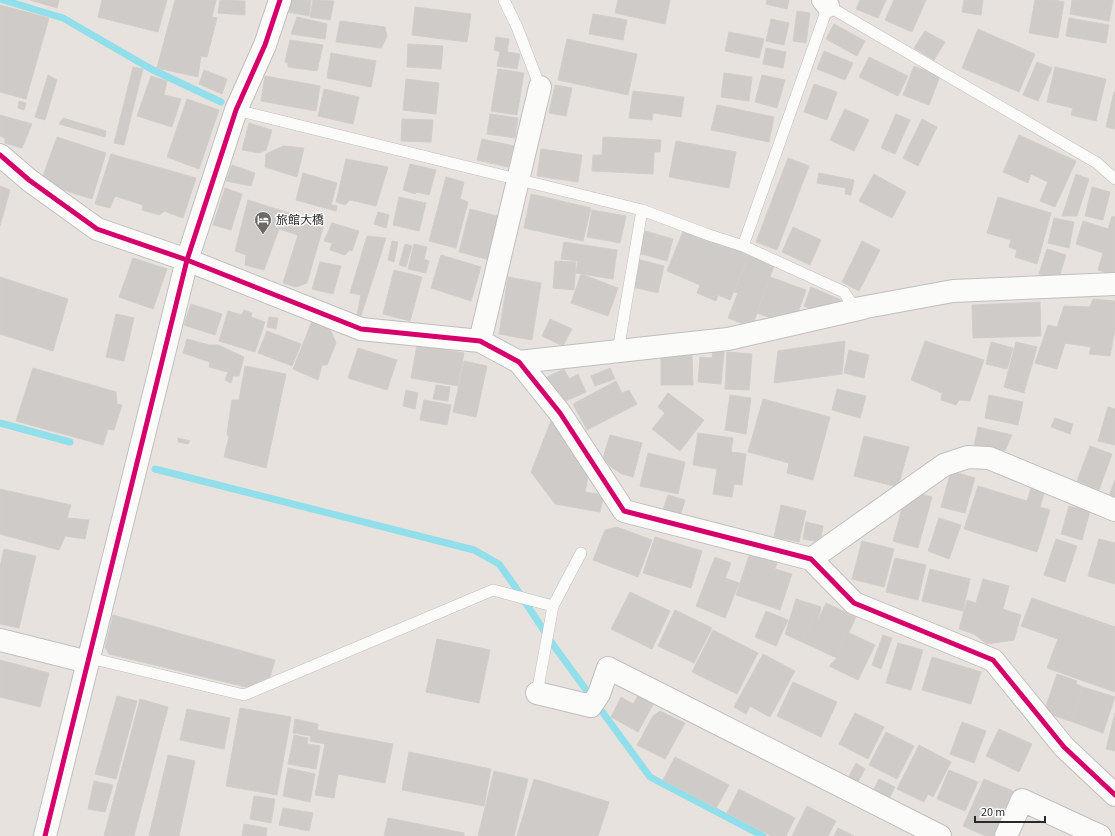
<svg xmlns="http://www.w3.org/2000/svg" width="1115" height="836" font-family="'Source Sans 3','Noto Sans JP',sans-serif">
<rect width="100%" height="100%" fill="#e7e2de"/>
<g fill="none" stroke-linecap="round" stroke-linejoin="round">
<path stroke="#90dfeb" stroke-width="7" d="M3,0L63,18L151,69L221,102
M0,423L70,442
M155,469L474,550L499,564L514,585L554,646L650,777L763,836"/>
</g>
<path fill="#cecbc8" stroke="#d2ceca" d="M30,0H59L57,8Z
M102,0H167L158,32L98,17Z
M175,0H216L212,17L217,18L207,57L201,56L198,77L157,68Z
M220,0L245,1V15L218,13Z
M291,0H311L309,16L288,12Z
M313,0L334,1L330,20L310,17Z
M618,0H670L665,24L615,13Z
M767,0H789L787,9L766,4Z
M860,0H886L878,18L856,9Z
M894,0H926L912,32L885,20Z
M964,0H983L981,15L962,12Z
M1035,0H1055L1064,2L1058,38L1029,33Z
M1072,0H1113L1109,21L1070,14Z
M0,5L49,18L26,99L0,92Z
M415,7L471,14L467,42L412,35Z
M797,11L810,13L806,43L793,41Z
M593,14L627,20L623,40L589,34Z
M297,17L327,24L325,39L291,34Z
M1069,18L1109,25L1106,43L1066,36Z
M771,19L789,23L784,45L766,41Z
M340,21L385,27L387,37L381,48L336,42Z
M834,24L865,41L857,56L826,39Z
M978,29L1035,54L1019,92L962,68Z
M925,31L945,42L934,60L914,48Z
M729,32L764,39L759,58L725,51Z
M496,37L509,39L507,52L520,54L517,69L497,66L500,52L494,50Z
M567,39L637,54L628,95L558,80Z
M290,40L323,45L317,71L288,67V63L285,62Z
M408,44L443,46L441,69L407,67Z
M766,48L786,52L783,68L763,64Z
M824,51L853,63L845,80L817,69Z
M331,53L376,61L371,87L327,78Z
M869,57L908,76L898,96L859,77Z
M1037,62L1052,68L1038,101L1023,95Z
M914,66L940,76L929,105L903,95Z
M133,67L143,69L124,145L114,143Z
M1055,67L1106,79L1096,121L1071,115L1073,108L1047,102Z
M498,69L524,73L517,115L491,111Z
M204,70L227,79L222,94L199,84Z
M724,73L752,77L749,101L721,97Z
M48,75L57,80L45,120L35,117Z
M762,75L785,80L777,108L755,102Z
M151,76L167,81L164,95L181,99L172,127L137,116Z
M265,76L320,86L316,111L261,101Z
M406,79L439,83L436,114L403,110Z
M814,84L837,92L827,120L804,112Z
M555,85L572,88L566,116L549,113Z
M324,89L359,97L353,124L318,116Z
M633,91L684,97L681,117L653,113L652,120L629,118Z
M1114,92H1115V129L1106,127Z
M187,99L219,110L199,169L167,157Z
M19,101L26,103L24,110L18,108Z
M717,105L774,117L769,142L711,130Z
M845,109L869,120L854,151L830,140Z
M490,114L518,118L515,138L487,134Z
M896,114L910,120L895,154L881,148Z
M0,115L32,124L22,148L5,143V138L0,136Z
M63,118L106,131L105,137L59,124Z
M402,119L433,120L431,142L401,141Z
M922,119L937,127L918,166L903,158Z
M249,123L272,130L266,150L259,153L242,150Z
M1019,135L1076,161L1055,207L1040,201L1048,182L1031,174L1028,183L1003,172Z
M57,137L106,153L92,199L51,186L43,176Z
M603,137L661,140L660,152H654L653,174L592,171L593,155H602Z
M482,139L514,146L508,167L477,160Z
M676,141L736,152L729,188L669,177Z
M283,146L304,148L297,177L265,167L266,154Z
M541,149L582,155L578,182L537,176Z
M111,154L196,178L183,218L164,211L159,215L142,210L143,205L115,196L110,208L95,204Z
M788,158L809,166L777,250L756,242Z
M346,159L388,167L376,206L350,200L345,205L336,202Z
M410,164L436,170L429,195L417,192L415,194L403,190Z
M232,165L255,173L251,186L226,181Z
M303,173L337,183L331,205L337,206L336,211L296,200Z
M819,173L854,180L851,195L845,194L846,188L817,183Z
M874,174L906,192L892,218L859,201Z
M1076,174L1089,179L1077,216H1062Z
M446,177L464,182L460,199L468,202L456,248L429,241Z
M0,186L10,190L0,226Z
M1092,187L1110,192L1103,220L1085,216Z
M225,188L242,194L231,230L213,225Z
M531,194L591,208L583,241L524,228Z
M399,197L426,203L419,231L393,225Z
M998,197L1051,213L1037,264L1015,257L1017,250L1009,247L1011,240L987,233Z
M248,200L324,224L307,283L296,287L283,283L298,235L279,229L264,270L245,265L246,255L235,251Z
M470,209L501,217L490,260L459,252Z
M592,210L626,216L620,243L587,237Z
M378,212L389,215L386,228L374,224Z
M1112,216L1115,217V275L1098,270L1103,253L1076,244L1083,221L1108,229Z
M1054,218L1074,222L1069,248L1048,243Z
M332,223L359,231L352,251L349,250L345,255L330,250L332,243L324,241Z
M793,227L821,240L810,265L782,252Z
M684,229L749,255L730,300L718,295L716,301L697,293L700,285L667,271Z
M645,231L673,239L667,261L638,253Z
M367,236L386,238L361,316L357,315L361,295L350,293Z
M392,241L398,242L394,262L388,260Z
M862,241L880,250L859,291L842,282Z
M564,242L617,250L613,279L576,273L578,261L561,259Z
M405,244L412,246L406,267L399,265Z
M414,244L427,247L424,259L429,261L426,273L408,269Z
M1047,249L1066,255L1058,281L1039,274Z
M441,255L481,267L471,301L431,288Z
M749,255L774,266L752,327L728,318L738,293L734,292Z
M133,258L167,269L153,309L119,297Z
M637,259L664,266L658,293L633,287Z
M555,261L576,262L574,290L553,288Z
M320,262L341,266L333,294L312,289Z
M394,270L422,277L410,321L383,314Z
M581,274L618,288L608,316L571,303Z
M0,277L68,299L53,351L0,334Z
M508,277L541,283L532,340L499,334Z
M770,277L806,290L796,318L782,313L779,321L757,313Z
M811,287L841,300L821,313L804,306Z
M1093,299L1115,301V329L1110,356L1089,354L1091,347L1065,343L1057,369L1035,363L1048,325L1057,327L1064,306L1090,307Z
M1040,302L1041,336L973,338L972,305Z
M191,304L222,314L215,335L184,325Z
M244,310L252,313L251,317L265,322L255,352L219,341L228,311L242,315Z
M116,314L134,318L124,361L106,357Z
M269,317L278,318L276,329L267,327Z
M550,319L572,329L563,346L542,336Z
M312,321L330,329L336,343L327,365H322L318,380L293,369Z
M267,331L301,344L292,366L258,353Z
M187,339L209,345H218L244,357L239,376H233L231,383L225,380L228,372L209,367L210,362L183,353Z
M845,341L842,374L774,383L778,351Z
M925,341L984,360L970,401L959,400L956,405L941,400L942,393L911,380Z
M991,342L1013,348L1007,369L986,364Z
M1016,342L1037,347L1024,393L1004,387Z
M417,345L464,353L458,386L411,378Z
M358,348L397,360L387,390L348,378Z
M849,350L869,355L864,378L844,373Z
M713,351L724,352L721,384L698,382L700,357L712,358Z
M727,352L752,354L749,390L725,389Z
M692,355L693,385H661V356Z
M464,361L487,366L476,417L453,412Z
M245,366L286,374L266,468L224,457L229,437L227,434L232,400H239Z
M33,368L116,392L117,404L122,405L114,430L108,429L103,445L16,421Z
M610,368L615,379L595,386L591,376Z
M564,369L569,379L578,374L586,392L557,405L545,378Z
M616,381L622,393L629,390L637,404L587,430L573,404Z
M436,385L450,387L448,401L433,399Z
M837,389L866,396L860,418L832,410Z
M406,390L418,393L415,409L403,406Z
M668,393L704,420L680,451L652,429L665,413L658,407Z
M730,395L751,398L746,434L725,430Z
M989,395L1023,402L1018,425L985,418Z
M763,399L830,417L813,480L787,473L789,463L748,452Z
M424,400L451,405L447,425L420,420Z
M1108,407L1115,409V445L1098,441Z
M1055,418L1073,424L1070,434L1051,427Z
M551,421L589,472L585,492L604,495L600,512L555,504L531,472Z
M978,427L1012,435L1005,451L974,446Z
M698,433L733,438L731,452L746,454L742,485L734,484L732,497L713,494L717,469L693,465Z
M610,435L642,443L633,477L622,474L611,467L603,458Z
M864,436L909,447L898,487L854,476Z
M178,438L190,441L188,444L178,442Z
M1090,446L1112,454L1099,490L1077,481Z
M648,453L685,462L678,494L640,486Z
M951,471L975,478L965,513L941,507Z
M1115,480V501L1108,498Z
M978,486L1027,501L1031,488L1044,493L1040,507L1050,510L1037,552L964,529Z
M0,489L71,505L67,518L89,520L85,539L65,536L59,550L0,534Z
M907,490L932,497L918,548L893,541Z
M668,495L685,500L680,516L663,510Z
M781,505L806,511L799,542L774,537Z
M1069,506L1090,511L1082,540L1061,534Z
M939,518L961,525L949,559L928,551Z
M806,522L823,526L820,542L803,539Z
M617,527L652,540L638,577L593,560L605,530Z
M655,537L702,551L691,588L643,573Z
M1056,539L1077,546L1065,582L1044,575Z
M1099,539L1115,543V584L1088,576Z
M862,541L894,549L884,587L852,579Z
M4,549L36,556L19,628L0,624V567Z
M750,553L777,562L775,569L792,574L780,610L736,595Z
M715,557L731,563L725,578L739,583L725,618L696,606Z
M895,558L926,565L918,600L886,592Z
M930,569L970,579L963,611L922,601Z
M983,579L1009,586L1003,609L1021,615L1014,640L987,644L974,634L959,629L967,600L976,603Z
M630,592L670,611L652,649L611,629Z
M1032,598L1115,627V692L1047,668L1058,639L1021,626Z
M796,599L821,607L818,620L813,618L802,642L785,634Z
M826,603L856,617L837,658L802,642L813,618L818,620Z
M675,610L712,628L694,663L658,646Z
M766,611L788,620L776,646L755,637Z
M113,615L275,660L270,677L250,688L109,654L105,647Z
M713,630L758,653L737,694L692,672Z
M845,631L875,645L858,680L829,666L837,658Z
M883,635L892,638L881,669L872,665Z
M437,639L490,650L479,703L426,692Z
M898,643L923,650L911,690L886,683Z
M763,654L795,671L770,717L750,706L746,714L734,707Z
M932,657L981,672L971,704L922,690Z
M0,660L49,673L40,707L0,697Z
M1057,674L1077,681L1076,684L1083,687L1070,721L1044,712Z
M793,682L837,702L821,737L777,716Z
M1083,687L1115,697L1103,733L1070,721Z
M641,691L656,699L638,732L611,717L621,697L633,704Z
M117,696L137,701L116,779L95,774Z
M140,699L168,707L134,836H104Z
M240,708L291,717L277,795L226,786Z
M187,709L230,718L224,749L180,740Z
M660,711L685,723L665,759L637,745L653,716Z
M855,713L884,727L868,759L839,744Z
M1115,713V751L1106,749Z
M295,719L318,724L317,730L393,744L385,783L338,774L334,798L315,795L325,744L310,741L311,736L293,733Z
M962,722L986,731L974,763L950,754Z
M999,729L1032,744L1019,772L986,756Z
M886,732L914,746L897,779L869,765Z
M294,735L308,738L307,744L320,746L316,769L288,764Z
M919,745L951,762L933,797L928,794L924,802L897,789Z
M409,752L491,769L484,806L402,790Z
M168,755L195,761L179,836H149Z
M675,757L729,785L716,808L663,780Z
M856,763L865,769L856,785L847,780Z
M288,768L315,774L310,802L283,796Z
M949,770L978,782L965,811L937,799Z
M494,771L528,779L514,836H478Z
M534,779L609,802L598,836H517Z
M879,779L895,787L889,799L873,791Z
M984,779L1013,791L994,836H986L963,826Z
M94,781L113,785L105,812L88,809Z
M739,789L795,818L786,836H771L727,813Z
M254,796L275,799L271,823L250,819Z
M807,806L836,821L828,836H792Z
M283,808L313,813L309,831L279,825Z
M388,818L464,833V836H384Z
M244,824L267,828L266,836H242Z
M838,828L854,836H834Z"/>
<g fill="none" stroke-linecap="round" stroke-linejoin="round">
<defs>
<path id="service" d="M504,0L517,27L540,87
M236,110L642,210
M743,246L844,292L855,309
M618,351L642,210L709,235L743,246L828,6L1097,163L1115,179
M553,606L581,553
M90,658L244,695L493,590L553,606L537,693"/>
<path id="minor" d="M823,0L828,6
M0,155L29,180L97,229L187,260L361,329L480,341L519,362L560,413L624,511L811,559L854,603L993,660L1064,747L1115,795
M855,309L953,291L1115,284
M480,341L540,87
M519,362L728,339L863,308L855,309
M811,559L944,465L968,457L989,458L1115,510
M0,640L88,662
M537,693L591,706L599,694L608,668L940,836
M1006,836L1022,800L1100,836"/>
<path id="tertiary" d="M45,836L187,260L236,110L265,45L280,0"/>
</defs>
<use href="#service" stroke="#c0bfc0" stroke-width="12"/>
<use href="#minor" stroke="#c0bfc0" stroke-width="24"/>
<use href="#tertiary" stroke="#c0bfc0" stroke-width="24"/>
<use href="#service" stroke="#fbfbfa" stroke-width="11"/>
<use href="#minor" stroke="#fbfbfa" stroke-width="22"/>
<use href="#tertiary" stroke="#fbfbfa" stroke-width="22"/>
<defs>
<path id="cycleway" d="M0,155L29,180L97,229L187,260L361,329L480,341L519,362L560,413L624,511L811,559L854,603L993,660L1064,747L1115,795
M45,836L187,260L236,110L265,45L280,0"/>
</defs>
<use href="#cycleway" stroke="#fff" stroke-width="8"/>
<use href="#cycleway" stroke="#d6006c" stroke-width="5"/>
</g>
<defs>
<symbol id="hotel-pin" viewBox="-11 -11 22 30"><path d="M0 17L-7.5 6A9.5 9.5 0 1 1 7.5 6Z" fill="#6c6a68" stroke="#fff"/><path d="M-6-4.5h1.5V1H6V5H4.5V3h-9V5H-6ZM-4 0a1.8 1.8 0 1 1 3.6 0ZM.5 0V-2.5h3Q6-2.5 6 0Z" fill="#fff"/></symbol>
</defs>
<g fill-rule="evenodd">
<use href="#hotel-pin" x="253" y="210" width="20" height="27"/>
</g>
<g text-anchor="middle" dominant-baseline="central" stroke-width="3" stroke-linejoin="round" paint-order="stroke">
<g font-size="12" fill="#292929" stroke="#fff" text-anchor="start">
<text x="276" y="220">旅館大橋</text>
</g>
</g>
<path d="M975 816v6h70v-6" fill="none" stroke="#292929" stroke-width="2"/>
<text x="981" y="816" font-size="12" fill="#292929" stroke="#ffffff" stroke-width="3" paint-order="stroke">20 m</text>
</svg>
